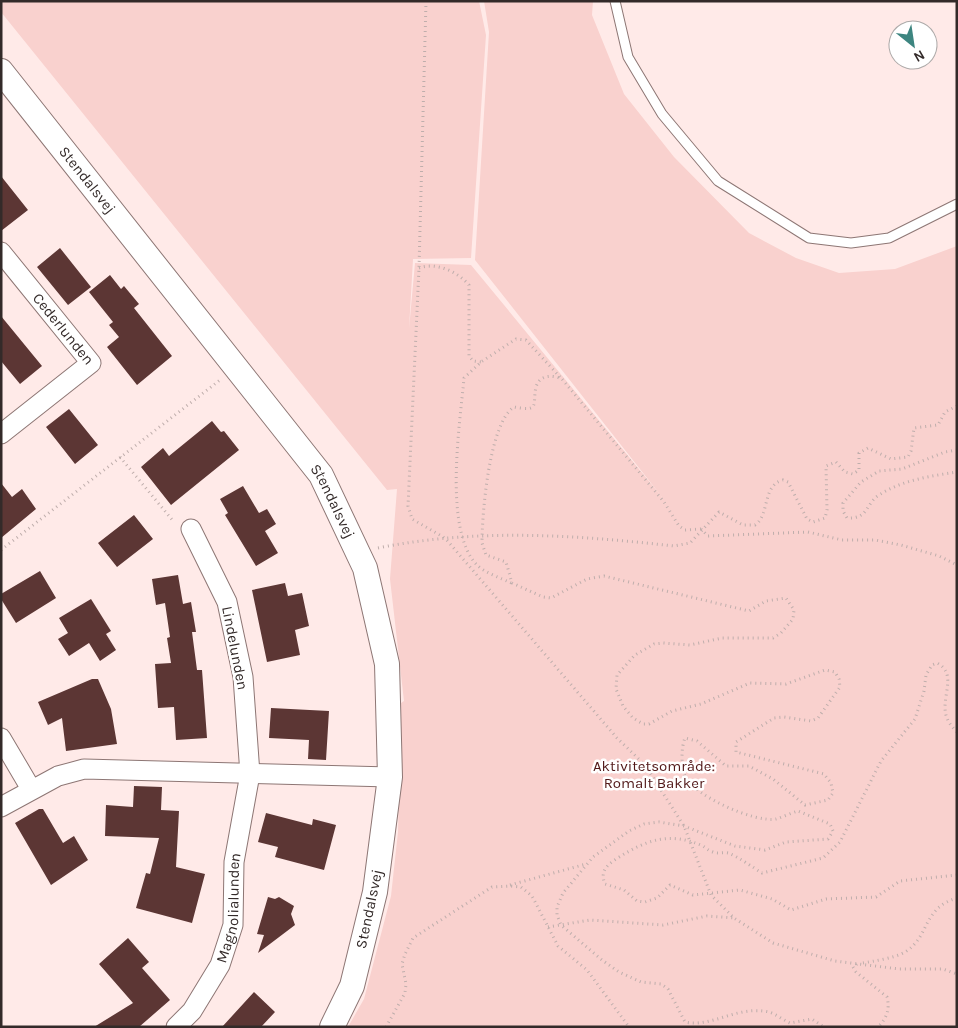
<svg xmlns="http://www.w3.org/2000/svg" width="958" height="1028" font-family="Karla,sans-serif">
<rect width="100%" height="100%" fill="#ffeae8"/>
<path fill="#f9d1ce" d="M1,1H479L486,35L471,258L413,259L409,329L415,263L471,265L662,497L475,260L489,32L484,1H593L592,15L624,94L674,157L749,233L796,258L839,273L895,269L957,246V1027H348L364,999L391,896L398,832L401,703L404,701L390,579L397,489L387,490L1,12Z"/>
<path fill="#5c3634" d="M1,176L28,210L1,231Z
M60,248L91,287L68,305L37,267Z
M110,275L121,289L124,286L139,304L134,308L172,356L137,385L107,347L119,337L109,325L113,322L89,292Z
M1,316L42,366L20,384L1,361Z
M69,409L98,445L75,464L46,427Z
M212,421L221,432L224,431L239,450L171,505L141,467L163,448L169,456Z
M1,483L12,497L22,489L36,509L1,538Z
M243,486L259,513L267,509L276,524L265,531L278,553L256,566L225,515L228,513L220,499Z
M134,515L153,539L117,567L98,543Z
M40,571L56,598L16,623L1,599V594Z
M178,575L183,604L191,602L196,632H192L197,670H202L207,738L176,740L174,707L158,708L155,664L171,663L167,638L170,637L165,603L156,605L152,579Z
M285,583L288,596L302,593L309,626L295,630L300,655L267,662L252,590Z
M91,599L111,631L106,634L116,650L100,661L89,643L69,656L58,639L68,633L59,618Z
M92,679H98L111,709L117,744L66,751L62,718L48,725L38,702Z
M271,708L329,711L326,760L308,759L309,740L269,738Z
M134,786L162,787L161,810L179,811L176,867L205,874L192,923L136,908L146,873L150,874L159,838L105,836L106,805L133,807Z
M39,809H43L63,843L74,836L88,860L51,885L15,823Z
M266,813L312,825L313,819L336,825L324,870L275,857L278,847L258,842Z
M268,897L275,899L279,897L294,906L291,914L295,925L258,953L264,935L257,934Z
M128,938L149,962L142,968L170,1000L139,1027H94L133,1003L99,964Z
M254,992L275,1012L261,1027H222Z"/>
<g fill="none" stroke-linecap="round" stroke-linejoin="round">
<defs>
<path id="service" d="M615,1L628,57L662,114L718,181L809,238L851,243L889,238L957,204"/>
<g id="minor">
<path id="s1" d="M1,252L91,363L1,434"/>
<path d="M1,738L31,789"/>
<path d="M1,807L58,776L84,769L390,777"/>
<path id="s2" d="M176,1027L192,1011L220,965L233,925L234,862L250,774L243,677L227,602L191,529"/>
</g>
<g id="tertiary">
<path id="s3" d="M1,71L321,475L365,568L387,664L390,777L375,892L352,986L332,1027"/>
</g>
</defs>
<use href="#service" stroke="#8d7674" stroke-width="11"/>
<use href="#minor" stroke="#8d7674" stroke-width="21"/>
<use href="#tertiary" stroke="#8d7674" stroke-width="26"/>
<path stroke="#bfaeac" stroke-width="3" stroke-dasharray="1 4" stroke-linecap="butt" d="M426,1L419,268L408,506L412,519L445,538L617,738L645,765L684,826L711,895L734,918L773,943L835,961L899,969H943L957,974
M419,268C436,262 457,271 469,285V356L473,361L481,362
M957,450L945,452L902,469L879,471L861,482L843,503V511L847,518C869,519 865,504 879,495C902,480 931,476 957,472
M120,457L174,522
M701,529L685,530L679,526L664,502L562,379C553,375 540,374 536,387C532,404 541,412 514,407C489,423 482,515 482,543L486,555L506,562L512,583L543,597L551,598L587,579L604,576L749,611L766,601L786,598L794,610L793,619L781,633L773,638H722L690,645L663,643L654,644L635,655L617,675L616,689L623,706L633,718L643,724H649L672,711L701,704L750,683L786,684L825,670L835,672L839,679L840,687L818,718L811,721L784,717L774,718L736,742V752L824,774L831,783L833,793L828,800L805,805L773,779L749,766H726L697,741L685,738C681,748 681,766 685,776C694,796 755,823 776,819C783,817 791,813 798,811L830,824L833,831L828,839L786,842L765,850L735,846L684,826L659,822L644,824L629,831L593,857L563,893L557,907V915L561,925L602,960L619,972L641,982L661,984L668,989L685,1022C712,1028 737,1005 769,1012C776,1014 783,1020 790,1023L812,1019L824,1027
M701,529L708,536L808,532L842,540H875L901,545L939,556L957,565
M378,548C477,528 575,535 674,546L690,543L719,512L743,525H755C770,515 762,485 783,480L788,482L807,519L813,522L825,518L827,510L826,466L836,462L845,472L853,474L859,470V453L868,448L891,459L908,457L911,451L914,428L938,425L945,412L957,406
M1,550L220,380
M511,583C501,578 485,573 477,565C443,530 460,424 464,378L481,362L516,339L526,340L560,377
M957,732C950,725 945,718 945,707C945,691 955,672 937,663L932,665L926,675L924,691L915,719L881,761L840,842L823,858L762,873C752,867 739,857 728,853C723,852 718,854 713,852C709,851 706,848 703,846C669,831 646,840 616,859C606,866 600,872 605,884L624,890L637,901L645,902L657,898L670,885L693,895L740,890L772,899L791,910L826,899L876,897L900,881L957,875
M510,885L586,864
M548,927L590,920L663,925L707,916L735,918
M863,963C874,961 895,958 905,952C930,937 922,908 957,898
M857,964L853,967L856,972L887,997C890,1009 887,1018 878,1027
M386,1027L405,993L406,984L402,964L405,954L413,938L492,887L510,886L521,887L532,896L558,946L587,970L629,1027"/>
<use href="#service" stroke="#fff" stroke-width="9"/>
<use href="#minor" stroke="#fff" stroke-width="19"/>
<use href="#tertiary" stroke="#fff" stroke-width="24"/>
</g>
<g text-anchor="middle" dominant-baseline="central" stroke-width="5" stroke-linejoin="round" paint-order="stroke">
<g font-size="15" fill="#332a29" stroke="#fff">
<text stroke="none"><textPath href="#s3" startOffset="139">Stendalsvej</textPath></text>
<text stroke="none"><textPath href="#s1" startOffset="99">Cederlunden</textPath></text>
<text stroke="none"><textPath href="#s3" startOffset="544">Stendalsvej</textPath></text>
<text transform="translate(235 648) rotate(79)">Lindelunden</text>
<text stroke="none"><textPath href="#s2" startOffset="135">Magnolialunden</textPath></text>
<text transform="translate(369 909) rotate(-78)">Stendalsvej</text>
</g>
<g font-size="15" fill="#511818" stroke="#fff">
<text x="654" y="766">Aktivitetsområde:<tspan x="654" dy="17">Romalt Bakker</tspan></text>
</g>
</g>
<rect width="958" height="1028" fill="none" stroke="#332a29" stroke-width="5"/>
<g transform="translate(913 45) rotate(150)"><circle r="24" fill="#ffffff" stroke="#adaaa9"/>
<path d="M0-4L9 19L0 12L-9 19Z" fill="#3d8580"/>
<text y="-8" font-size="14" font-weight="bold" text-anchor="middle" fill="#332a29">N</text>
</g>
</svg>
